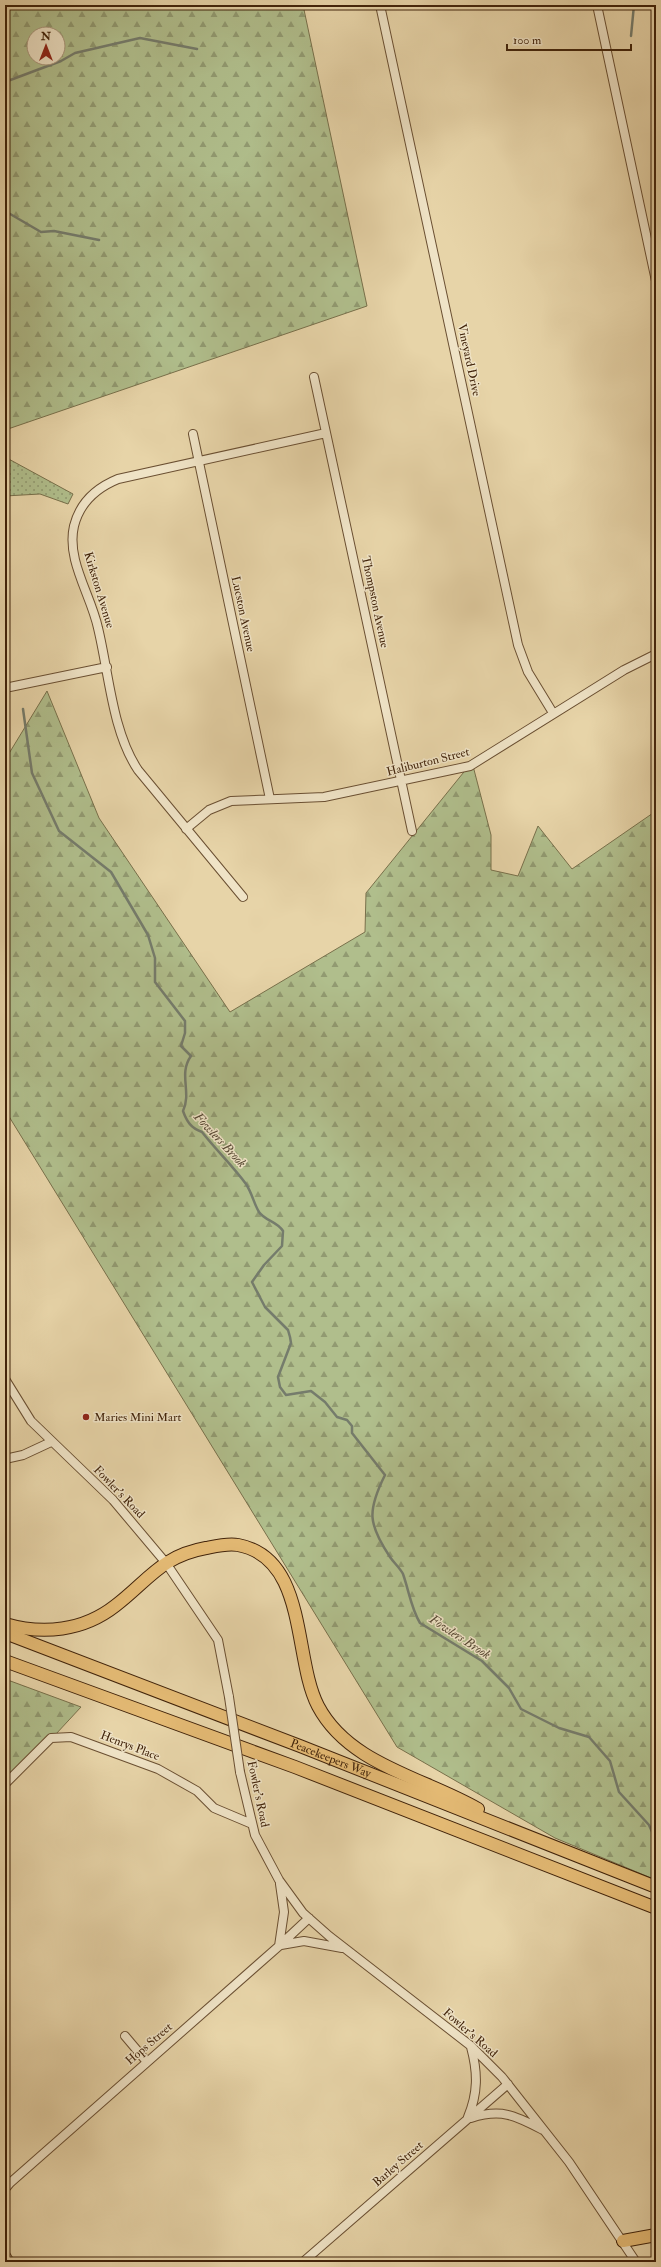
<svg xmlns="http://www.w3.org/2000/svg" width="661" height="2267" font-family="'IM FELL Double Pica',serif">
<defs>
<pattern id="green-dots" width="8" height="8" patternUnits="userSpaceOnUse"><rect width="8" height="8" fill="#b0be8c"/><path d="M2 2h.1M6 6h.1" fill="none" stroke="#919a71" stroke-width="1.8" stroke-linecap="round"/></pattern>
<pattern id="forest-firs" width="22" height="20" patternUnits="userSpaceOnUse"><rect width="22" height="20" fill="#b0be8c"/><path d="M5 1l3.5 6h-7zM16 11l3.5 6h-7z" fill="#919a71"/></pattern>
</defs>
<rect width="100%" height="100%" fill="#e7d4a8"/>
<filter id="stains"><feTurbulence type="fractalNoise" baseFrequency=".005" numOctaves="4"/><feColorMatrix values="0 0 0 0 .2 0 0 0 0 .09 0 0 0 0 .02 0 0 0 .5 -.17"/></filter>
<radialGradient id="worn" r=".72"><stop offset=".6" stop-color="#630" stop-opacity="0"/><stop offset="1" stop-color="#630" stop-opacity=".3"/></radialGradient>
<path fill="url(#green-dots)" stroke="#78704b" d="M5,457L73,494L68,504L40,494L5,496Z"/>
<path fill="url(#forest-firs)" stroke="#78704b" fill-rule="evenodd" d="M5,5H303L367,306L5,430ZM34,34H58V58H34Z
M47,691L99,818L230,1012L365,932L366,893L472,762L491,835V870L518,876L538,826L572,869L656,811V1880L555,1838L397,1747L5,1110V760Z
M5,1679L81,1707L5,1789Z"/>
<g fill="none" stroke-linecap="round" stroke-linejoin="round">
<path stroke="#757c6c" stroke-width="2.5" d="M631,36L634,5
M5,82L61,61L75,53L140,38L197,49
M5,211L41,232L54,231L99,240
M23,709L32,773L59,831L111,872L148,935L155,958V982L185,1021V1033L181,1046L191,1056C178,1074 192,1092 183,1111C187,1122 191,1128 202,1132C216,1150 233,1166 246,1184C252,1193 254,1204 259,1212C265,1221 277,1221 283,1231L282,1246L264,1265L252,1282L265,1307L288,1330L290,1337L291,1343L278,1377L280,1387L286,1395L311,1391L325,1402L337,1417L347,1420L352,1426V1433L385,1475C367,1511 368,1524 390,1557C394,1563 400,1568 403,1574C409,1591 411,1608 420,1623L482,1661L509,1688L521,1709L559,1728L589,1737L610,1761L619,1792L649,1825L656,1841"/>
<defs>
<path id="minor" d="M380,5L518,645L528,672L553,713
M597,5L656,281
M314,377L412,831
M193,434L270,799
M5,688L107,667
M186,829L209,810L231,801L324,797L470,766L624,670L656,654
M243,897L138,770C112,731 109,673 98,628C91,595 66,560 74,526C80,502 96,488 118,479L326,433
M5,1379L31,1421L113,1500L166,1563L218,1640L229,1697
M5,1459L23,1455L51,1442
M240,1772L255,1835L279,1880L303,1913L329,1936L471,2046L502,2077L569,2162L636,2262
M5,1784L51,1738L71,1737L158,1769L197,1791L214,1808L252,1824
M281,1945L304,1941L342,1948
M279,1946L284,1912L280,1884
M125,2036L147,2062
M468,2117C478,2093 478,2073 471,2047
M471,2118C502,2108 516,2116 543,2130
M5,2189L10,2183L279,1946L309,1918
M5,2254L10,2262
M303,2262L508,2084"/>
<g id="highway">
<path d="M5,1624C43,1635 83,1631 115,1606C148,1581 161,1556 206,1548C216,1546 228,1543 238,1545C308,1558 293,1658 318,1706C349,1765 425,1778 478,1809"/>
<path id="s1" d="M5,1633L300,1746L656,1887"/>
<path d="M5,1661L295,1767L656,1908"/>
<path d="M623,2241L656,2235"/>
</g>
</defs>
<use href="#minor" stroke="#6a4f32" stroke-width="10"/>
<use href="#highway" stroke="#41230a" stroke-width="14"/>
<use href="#minor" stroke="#efe3c6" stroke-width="8"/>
<use href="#highway" stroke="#e4ba74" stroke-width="12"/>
<defs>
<path id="minor-bridge" d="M229,1697L240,1772"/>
</defs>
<use href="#minor-bridge" stroke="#6a4f32" stroke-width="10" stroke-linecap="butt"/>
<use href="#minor-bridge" stroke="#efe3c6" stroke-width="8"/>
</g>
<circle fill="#8f2418" stroke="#efe3c6" stroke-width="1.5" cx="86" cy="1417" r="4"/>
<g text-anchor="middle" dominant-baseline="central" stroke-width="3" stroke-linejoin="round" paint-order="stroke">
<g font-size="12" fill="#41230a" stroke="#efe3c6">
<text transform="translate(469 360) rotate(78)">Vineyard Drive</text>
<text transform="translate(99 590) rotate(73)">Kirkston Avenue</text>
<text transform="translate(375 602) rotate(78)">Thompston Avenue</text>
<text transform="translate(243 614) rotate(78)">Lucston Avenue</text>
<text transform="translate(428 762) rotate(-14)">Haliburton Street</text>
<text transform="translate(119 1492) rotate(46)">Fowler's Road</text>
<text transform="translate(130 1746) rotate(21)">Henrys Place</text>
<text stroke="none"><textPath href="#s1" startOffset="349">Peacekeepers Way</textPath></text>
<text transform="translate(258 1794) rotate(78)">Fowler's Road</text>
<text transform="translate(470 2033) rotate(41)">Fowler's Road</text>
<text transform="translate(149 2044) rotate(-41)">Hops Street</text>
<text transform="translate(398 2164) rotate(-41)">Barley Street</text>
</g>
<g font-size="12" fill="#41230a" stroke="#efe3c6" text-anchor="start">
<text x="94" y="1417">Maries Mini Mart</text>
</g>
<g font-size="13" font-style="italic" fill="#564833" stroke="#efe3c6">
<text transform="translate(220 1140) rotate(47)">Fowlers Brook</text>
<text transform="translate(460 1637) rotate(33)">Fowlers Brook</text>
</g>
</g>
<rect width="661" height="2267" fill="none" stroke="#e7d4a8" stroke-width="20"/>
<rect x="6" y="6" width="649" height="2255" fill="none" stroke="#41230a" stroke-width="2"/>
<rect x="10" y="10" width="641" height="2247" fill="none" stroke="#41230a"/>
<g transform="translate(46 46)"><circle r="19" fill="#efe3c6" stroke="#a9967b"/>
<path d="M0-3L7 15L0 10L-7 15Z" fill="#8f2418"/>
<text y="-6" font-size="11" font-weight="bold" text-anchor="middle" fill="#41230a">N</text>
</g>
<path d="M507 44v6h124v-6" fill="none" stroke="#41230a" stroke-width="2"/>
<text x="513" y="44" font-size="12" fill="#41230a" stroke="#efe3c6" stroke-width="3" paint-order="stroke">100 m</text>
<rect width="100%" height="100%" filter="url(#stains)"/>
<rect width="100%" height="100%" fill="url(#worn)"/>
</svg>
